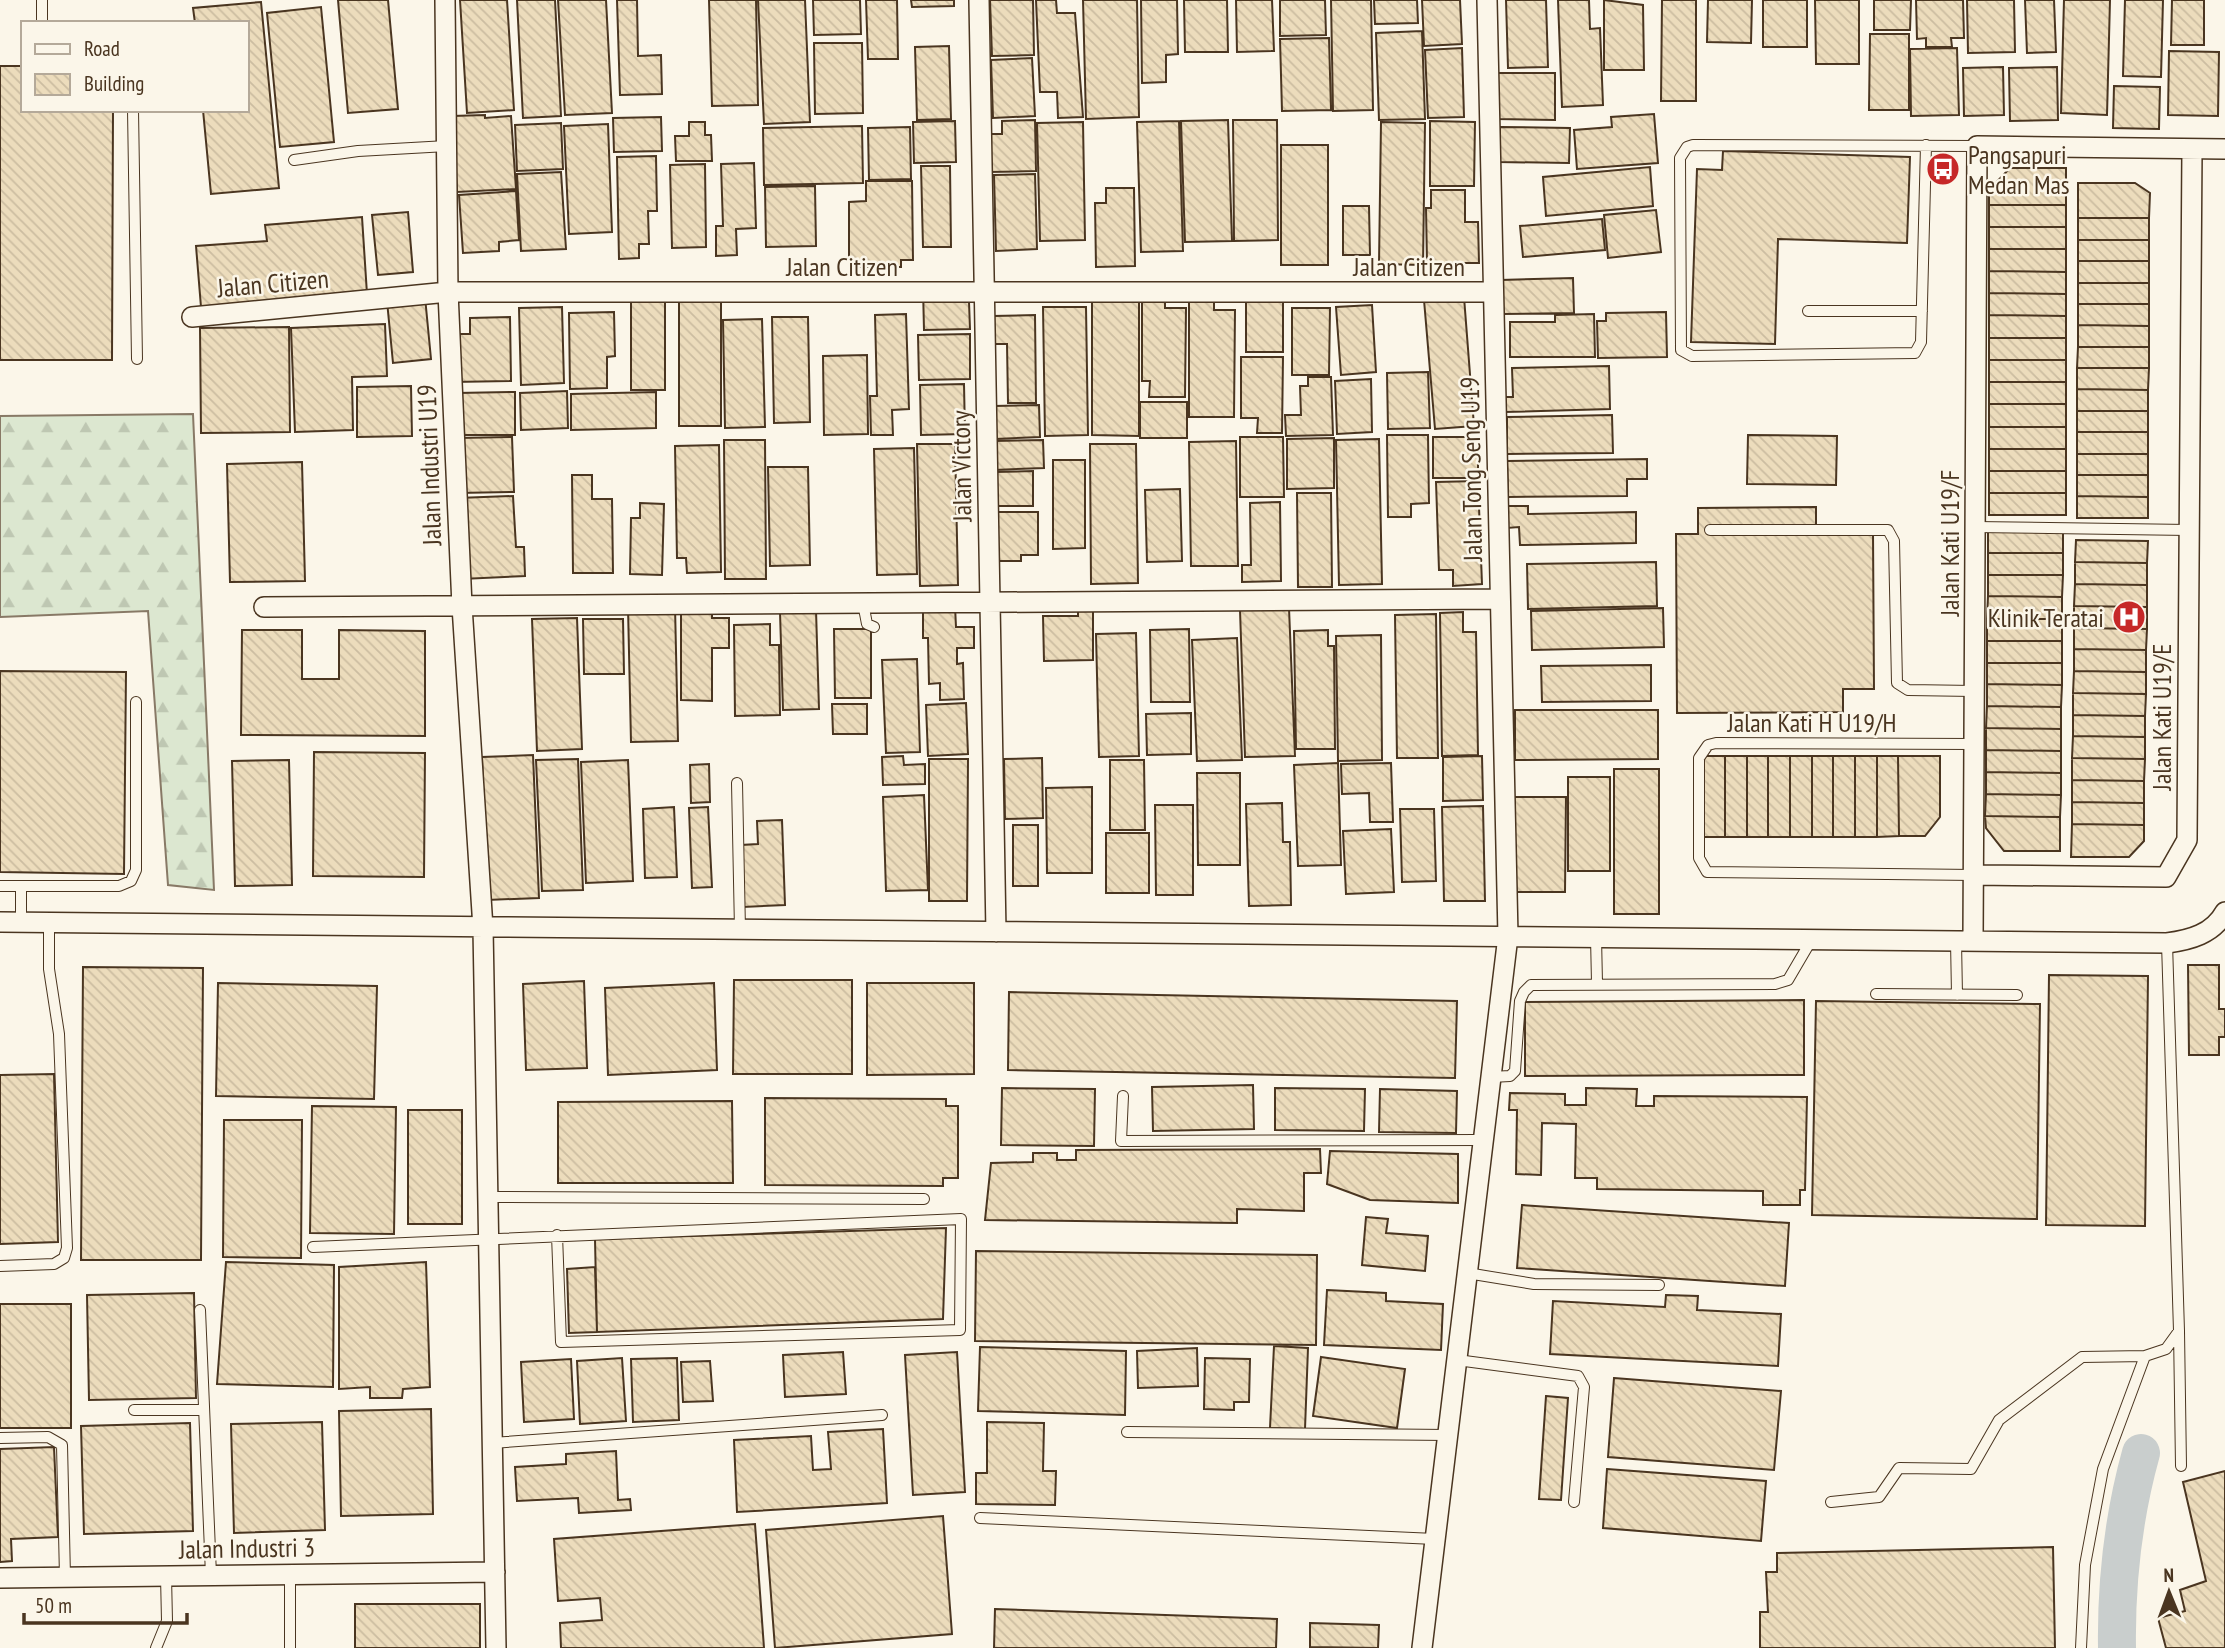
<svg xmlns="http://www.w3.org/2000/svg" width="2225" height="1648" font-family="'PT Sans Narrow',sans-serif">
<defs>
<pattern id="forest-firs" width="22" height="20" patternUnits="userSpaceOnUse" patternTransform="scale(1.75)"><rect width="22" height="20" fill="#dce7d0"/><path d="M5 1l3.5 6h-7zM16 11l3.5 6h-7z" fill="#bec7b2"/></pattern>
<pattern id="building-back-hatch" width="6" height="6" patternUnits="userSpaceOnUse" patternTransform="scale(1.75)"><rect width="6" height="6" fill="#ecdcbc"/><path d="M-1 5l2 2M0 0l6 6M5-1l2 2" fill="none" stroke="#ccbda1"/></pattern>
</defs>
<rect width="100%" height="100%" fill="#fbf6e9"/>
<path fill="url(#forest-firs)" stroke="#887966" stroke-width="2" d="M193,414L214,890L168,885L148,611L0,617V416Z"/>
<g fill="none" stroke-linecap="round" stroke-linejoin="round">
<path stroke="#c9cecd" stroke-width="38" d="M2117,1648C2116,1581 2123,1518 2141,1453"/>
</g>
<path fill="url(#building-back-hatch)" stroke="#4a3520" stroke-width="2" d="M338,0H388L398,109L348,113Z
M460,0H507L514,110L467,113Z
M517,0H555L561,116L523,118Z
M558,0H606L612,113L565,115Z
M617,0H637L638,56L661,55L662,94L620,95Z
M709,0H756L758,105L712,106Z
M758,0H805L810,122L764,124Z
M813,0H860L861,34L814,35Z
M866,0H897L898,59H868Z
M911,0H954V6L912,7Z
M990,0H1033L1034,55L992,56Z
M1036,0H1056L1057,13H1075L1083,117L1058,118L1057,92H1040Z
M1083,0H1137L1139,117L1086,119Z
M1141,0H1177L1178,54L1166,55V82L1142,83Z
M1184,0H1227L1228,52H1185Z
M1236,0H1272L1274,51L1237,52Z
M1280,0H1325L1326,35L1280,36Z
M1331,0H1371L1373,110L1333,111Z
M1374,0H1417L1418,23L1375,24Z
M1422,0H1460L1462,44L1424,46Z
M1506,0H1546L1548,67L1508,68Z
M1558,0H1589L1590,29L1600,28L1603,105L1562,107Z
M1604,0L1643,5L1644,70H1604Z
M1662,0H1696V101H1661Z
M1708,0H1752L1751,43L1707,42Z
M1763,0H1807V47H1763Z
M1815,0H1859V64H1816Z
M1874,0H1911L1910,30H1874Z
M1916,0H1963L1964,38H1951L1952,47H1926V38L1917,39Z
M1967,0H2014L2015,52L1968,53Z
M2025,0H2054L2056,52L2027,53Z
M2064,0H2110L2107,115L2061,113Z
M2125,0H2163L2161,77L2123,76Z
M2172,0H2204V45H2171Z
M261,2L279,188L211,194L203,110H247V23H195L193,8Z
M321,7L334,142L280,147L267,13Z
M1422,31L1425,119L1379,120L1376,33Z
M1870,34H1909V110H1869Z
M1329,38L1331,110L1282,111L1280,39Z
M814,43H862L863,113L815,114Z
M949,46L951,119L917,120L915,47Z
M1462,48L1464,117L1428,118L1425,50Z
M1957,48L1959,115L1911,116L1910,49Z
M2169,51L2219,52L2218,116L2168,115Z
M1032,58L1035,116L993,118L991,60Z
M0,66H23V110H113L112,360H0Z
M2003,67L2004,115L1964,116L1963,68Z
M2057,67L2058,120L2010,121L2009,68Z
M1497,73H1555V120L1496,119Z
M2114,86L2160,87L2159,129L2113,128Z
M1654,114L1658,163L1577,169L1574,130L1612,127L1611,117Z
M485,115V118L511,116L516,189L457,192L452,116Z
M661,117L662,151L614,152L613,118Z
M1035,120L1036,171L989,172L988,134H1002V121Z
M1228,120L1232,241L1185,242L1181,121Z
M1233,120H1277L1278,240L1234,241Z
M955,121L956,162L914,163L913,122Z
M1179,121L1183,251L1141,252L1137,122Z
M1430,121L1475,122L1474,186H1430Z
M689,122H705V135H711L712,161H676L675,136H689Z
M1083,122L1085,240L1040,241L1037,123Z
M1381,122L1425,123L1423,265L1379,264Z
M561,123L563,169L517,171L515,125Z
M608,124L612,232L569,234L564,126Z
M862,126L863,183L764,185L763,128Z
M910,127L911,179L869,180L868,128Z
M1500,127L1570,128L1569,163L1499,162Z
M1281,145H1328V265H1281Z
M1723,151L1910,157L1907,243L1778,239L1775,344L1691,342L1697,169L1722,170Z
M656,156L657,211H648L649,244H639V258L619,259L617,157Z
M754,163L756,228L736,229L737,255L716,256V226H723L721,164Z
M705,164L706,247L672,248L670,165Z
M921,166H950L951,247H923Z
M1650,167L1653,206L1546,216L1543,177Z
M2010,168H2066V205H1989V190Z
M561,172L566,249L521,251L517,174Z
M1035,174L1037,249L996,251L994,175Z
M866,181H912L913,260H901V267H849V202L866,201Z
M2078,183H2135L2150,193L2149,218H2078Z
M815,186L816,246L766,247L765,187Z
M1106,188H1134L1135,266L1096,267L1095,203H1106Z
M1431,190H1465V222H1478L1479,263H1427L1426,208H1431Z
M516,191L519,240L499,242V251L463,253L459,195Z
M1989,205H2066V227H1989Z
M1343,206H1369L1370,255H1343Z
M1656,210L1661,252L1608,258L1604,215Z
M408,212L413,272L378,275L372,215Z
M362,217L367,294L201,307L196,246L267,241L265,225Z
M2078,218H2149V240H2078Z
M1602,219L1605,250L1523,257L1520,226Z
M1989,227H2066V249H1989Z
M2078,240H2149V261H2078Z
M1989,249H2066V272L1989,271Z
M2078,261H2149V283H2078Z
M1989,271L2066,272V294L1989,293Z
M1573,278L1574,313L1502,314L1501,280Z
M2078,283H2149V304H2078Z
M1189,287H1214V310H1235L1234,417H1189Z
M923,288L954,295V302H969L970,329L924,330Z
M1142,289H1165V308H1186L1185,397H1149L1150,381H1142Z
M1989,293L2066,294V316L1989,315Z
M1092,296H1139V436L1092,435Z
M425,297L431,359L393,363L387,301Z
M1464,297L1474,426L1435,429L1424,300Z
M679,299H721V426H679Z
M1246,300H1283V352H1246Z
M631,302H665V390H631Z
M2078,304H2149V326L2078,325Z
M1372,305L1376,372L1341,375L1336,307Z
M562,307L564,383L521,385L519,308Z
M1043,307H1086L1088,435L1045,436Z
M1292,308H1330L1329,375H1292Z
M614,312L615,356L607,357V388L570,389L569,313Z
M1666,312L1667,357L1598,358L1597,321H1606V313Z
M906,314L909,409L892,410L893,435H871L870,396H877L875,315Z
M1594,314L1595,357H1510V322H1555V315Z
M1035,315L1036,403H1008L1007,344H993V316Z
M1989,315L2066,316V338H1989Z
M510,317L511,381L453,382V334H470V318Z
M772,317H808L810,422L774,423Z
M762,319L765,427L725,428L723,320Z
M385,324L387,376L352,377L353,430L295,432L291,328Z
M2078,325L2149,326V347H2078Z
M289,327L290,432L201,433L200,328Z
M970,334V379L919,380L918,335Z
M1989,338H2066V360H1989Z
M2078,347H2149V368H2077Z
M867,355L868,434L824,435L823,356Z
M1241,357H1283L1282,433H1257L1258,418H1241Z
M1989,360H2066V382H1989Z
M1609,366L1610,409L1505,412V397H1513L1512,368Z
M2077,368H2149L2148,390L2077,389Z
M1428,372L1430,428L1388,429L1387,373Z
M1308,377H1331L1333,435L1286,436L1285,415H1301L1300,386H1308Z
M1371,379L1372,432L1337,434L1335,381Z
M1989,382H2066V404H1989Z
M964,384L965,434L921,435L920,385Z
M411,386L412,436L357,437V387Z
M2077,389L2148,390V411H2077Z
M567,391L568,428L521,430L520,393Z
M515,392V435H457V393Z
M656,392V428L571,430V394Z
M1140,402H1187V438H1140Z
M1989,404H2066V427H1989Z
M1039,405L1040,437L995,439L994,406Z
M2077,411H2148V432H2077Z
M1612,415L1613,453L1507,454V417Z
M1989,427H2066V449H1989Z
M2077,432H2148V454H2077Z
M1387,435H1428L1429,503L1411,504V517H1388Z
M1748,435L1837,436L1836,485L1747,484Z
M512,437L514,492L458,493L457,438Z
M1240,437H1283L1284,497H1240Z
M1433,437H1478V478H1433Z
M1334,438V488L1287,489V439Z
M1379,439L1382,584L1339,585L1336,440Z
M724,440H765L766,579H725Z
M1043,440L1044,468L994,470V441Z
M1236,441L1238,566H1191L1189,442Z
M917,444H955L958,585L920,586Z
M1090,444H1136L1138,583L1091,584Z
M719,445L721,572L687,573L686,558H677L675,446Z
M914,448L917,574L877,575L874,449Z
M1989,449H2066V471H1989Z
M2077,454H2148V475H2077Z
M1647,459V479H1627V496L1508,497L1507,461Z
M1053,460H1085V548L1053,549Z
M302,462L305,581L230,582L227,464Z
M768,467H808L810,565L770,566Z
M1033,471V506H996L995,472Z
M1989,471H2066V493H1989Z
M572,475H592V499H612L613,573H573Z
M2077,475H2148V497L2077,496Z
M1478,481L1482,584L1453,586V570H1439L1436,482Z
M1180,489L1182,561L1147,562L1145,490Z
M1297,493H1331L1332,587H1298Z
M1989,493H2066V515H1989Z
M513,496L516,547H524L525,576L462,579L458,498Z
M2077,496L2148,497V518H2077Z
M1280,502L1281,581L1242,582V565H1251L1250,503Z
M640,503L664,504L662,575L630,574L631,518H640Z
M1506,506H1528V514L1636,512V543L1520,545L1519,527L1507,528Z
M1816,507V533H1873L1874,689H1843V712L1677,713L1676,534H1698V508Z
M997,512H1038V555H1021V561H996Z
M1988,531L2063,532V553H1988Z
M2076,540L2148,541L2147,563L2075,562Z
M1988,553H2063V575H1988Z
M1656,562L1657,606L1528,609L1527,564Z
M2075,562L2147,563V585L2075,584Z
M1988,575H2063L2062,597L1988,596Z
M2075,584L2147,585V607L2074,606Z
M1988,596L2062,597V619H1987Z
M675,606L678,741L631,742L628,607Z
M955,606L956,627H974V648H957V664L963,663L964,699L940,700V683L929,684L928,638H923V607Z
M2074,606L2147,607V629L2074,628Z
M1078,607H1093V660L1044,661L1043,616H1078Z
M1289,608L1295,756L1245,757L1240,610Z
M1663,608L1664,647L1532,650L1531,611Z
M681,610H712V618H729V648H712V701L681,700Z
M816,610L819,709L783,710L780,612Z
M1463,612V632H1476L1478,755L1442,756L1440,613Z
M1436,614L1438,758H1397L1395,615Z
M577,618L582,749L537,751L532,619Z
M583,619H623L624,674H584Z
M1987,619H2062V641H1987Z
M770,624V645H779L780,715L735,716L734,625Z
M2074,628L2147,629L2146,650L2074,649Z
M834,629H871V698H835Z
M1189,629L1190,702H1151L1150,630Z
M242,630H302V679H339V630L425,631V736L241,735Z
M1328,630V646H1334L1335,749H1296L1294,631Z
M1136,633L1139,756L1099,757L1096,634Z
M1381,635L1382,760L1338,761L1336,636Z
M1237,638L1242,760L1197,761L1192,640Z
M1987,641H2062V663H1987Z
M2074,649L2146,650V672L2074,671Z
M917,659L920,752L886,753L882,660Z
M1987,663H2062V685L1987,684Z
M1651,665V701L1542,702L1541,666Z
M0,671L126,672L124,874L0,872Z
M2074,671L2146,672V694L2073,693Z
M1987,684L2062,685L2061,707L1987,706Z
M2073,693L2146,694L2145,716L2073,715Z
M966,703L968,754L928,756L926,705Z
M832,704H867V734H833Z
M1987,706L2061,707V729L1986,728Z
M1515,710H1658V759L1515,760Z
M1191,713V754L1147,755L1146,714Z
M2073,715L2145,716V737L2073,736Z
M1986,728L2061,729V751L1986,750Z
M2073,736L2145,737V759L2072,758Z
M1986,750L2061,751V773L1986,772Z
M314,752L425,753L424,877L313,876Z
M533,755L539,898L487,900L482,757Z
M903,756L904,765L925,764V784L883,785L882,757Z
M1482,756L1483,800L1443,801V757Z
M1703,756H1725V837H1704Z
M1725,756H1747V837H1725Z
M1747,756H1768V837H1747Z
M1768,756H1790V837H1768Z
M1790,756H1812V837H1790Z
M1812,756H1833V837H1812Z
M1833,756H1855V837H1833Z
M1855,756H1877V837H1855Z
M1877,756H1898L1899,836L1877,837Z
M1898,756H1940V817L1925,836H1899Z
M1042,758L1043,818L1005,819L1004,759Z
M2072,758L2145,759L2144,781L2072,780Z
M578,759L583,890L542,891L536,760Z
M929,759H968L967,901H929Z
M289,760L292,885L235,886L232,761Z
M628,760L633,881L586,883L581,762Z
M1110,760H1144L1145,830H1110Z
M1338,763L1341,865L1298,866L1294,765Z
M1391,763L1393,822H1370L1369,793L1342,794L1341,764Z
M709,764L710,802L691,803L690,765Z
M1614,769H1659V914H1614Z
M1986,772L2061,773V795L1986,794Z
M1197,773H1240V865H1198Z
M1568,777H1610V871H1568Z
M2072,780L2144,781V803L2072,802Z
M1092,787V873H1047L1046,788Z
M1986,794L2061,795L2060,817L1985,816Z
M924,795L928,890L886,891L883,797Z
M1514,797H1566L1565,892H1512Z
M2072,802L2144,803V825L2072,824Z
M1282,803L1283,842H1290L1291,905L1249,906L1246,804Z
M1155,805H1193V895H1156Z
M1483,806L1485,901H1444L1442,807Z
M674,807L677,877L645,878L643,809Z
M708,807L712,887L692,888L689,808Z
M1400,809H1434L1436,881L1402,882Z
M1985,816L2060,817V851H2004L1986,828Z
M782,820L785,905L743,907L741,845L758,844L757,821Z
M2072,824L2144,825V841L2129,857H2071Z
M1013,825H1038V886H1013Z
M1391,829L1394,892L1346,894L1343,831Z
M1106,833H1149V893H1106Z
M2188,965H2219V1009H2225V1037H2219V1055H2189Z
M83,967L203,968L201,1260H81Z
M2049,975L2148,976L2145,1226L2046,1225Z
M734,980H852V1074H733Z
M584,981L587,1068L526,1070L523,984Z
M218,983L377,986L374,1099L216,1096Z
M714,983L717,1070L608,1075L605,988Z
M867,983H974V1074L867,1075Z
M1009,992L1457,1001L1455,1078L1008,1070Z
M1804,1000V1075L1525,1076V1002Z
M1816,1001L2040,1004L2037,1219L1812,1215Z
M54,1074L58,1242L0,1244V1075Z
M1253,1085L1254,1129L1153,1131L1152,1087Z
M1002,1088L1095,1089L1094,1146L1001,1145Z
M1275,1088L1365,1089L1364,1131L1275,1130Z
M1586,1088L1637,1089L1636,1106H1654V1096L1807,1097L1805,1190H1800V1205H1763V1191L1597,1189V1178H1575L1576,1124L1542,1123L1541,1175L1516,1174L1517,1110H1509L1510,1093L1565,1094V1105H1586Z
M1380,1089L1457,1091L1456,1133L1379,1132Z
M765,1098L946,1099V1106H958V1178H943V1186L765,1185Z
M732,1101L733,1183H558V1102Z
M312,1106L396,1107L394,1234L310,1233Z
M408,1110H462V1224H408Z
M224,1120H302L301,1258L223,1257Z
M1320,1149L1321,1173H1304V1211L1237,1209V1223L985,1220L991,1163L1033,1162V1153H1057V1160H1076V1150Z
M1330,1151L1458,1154V1203L1370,1200L1327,1184Z
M1522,1205L1789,1223L1785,1286L1517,1268Z
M1366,1217L1388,1219L1386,1233L1428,1236L1425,1271L1362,1265Z
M946,1228L943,1319L597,1332L595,1239Z
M976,1251L1317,1255L1316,1345L975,1341Z
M226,1262L334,1265L333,1387L217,1384Z
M426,1262L430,1387L403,1389L402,1398H370V1387L339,1389V1267Z
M595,1267L597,1332L569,1333L567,1269Z
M1327,1290L1386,1293V1301L1443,1304L1441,1350L1324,1345Z
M194,1293L196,1398L89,1400L87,1295Z
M1666,1295L1698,1296L1697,1310L1781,1314L1778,1366L1550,1354L1553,1301L1665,1307Z
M0,1304H71V1428H0Z
M1274,1346L1308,1348L1305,1429L1270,1428Z
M980,1347L1126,1351L1125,1415L978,1411Z
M1197,1348L1198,1386L1138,1388L1137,1351Z
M843,1352L846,1394L785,1397L783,1355Z
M957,1352L965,1492L913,1495L905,1355Z
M1321,1357L1405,1369L1397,1428L1313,1416Z
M622,1358L626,1421L580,1424L577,1361Z
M677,1358L679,1420L633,1422L631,1359Z
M1205,1358L1250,1359L1249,1402H1234V1410L1204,1409Z
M571,1359L574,1419L524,1422L521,1362Z
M710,1361L713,1401L683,1402L681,1362Z
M1614,1378L1781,1391L1774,1470L1608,1457Z
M1546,1396L1568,1398L1561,1500L1539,1499Z
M431,1409L433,1514L341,1516L339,1411Z
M322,1422L325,1530L234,1533L231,1424Z
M987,1422L1044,1423L1043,1471H1056L1055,1505L976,1504V1473H987Z
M190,1423L193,1531L84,1534L81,1426Z
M883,1429L887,1503L737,1512L734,1440L811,1436L813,1470L831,1469L828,1432Z
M54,1447L58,1537L11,1539L12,1561L0,1562V1449Z
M616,1451L618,1500L630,1499L631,1510L579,1513L578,1498L517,1501L515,1467L566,1464V1454Z
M1607,1469L1766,1481L1761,1541L1603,1528Z
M2225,1471V1648H2166L2158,1618L2185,1611L2180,1590L2206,1581L2183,1482Z
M943,1516L952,1634L775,1648L766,1530Z
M755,1524L764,1648H561L560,1623L602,1620L600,1598L558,1601L554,1539Z
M2053,1547L2055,1648H1760V1612H1768L1766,1572H1777V1553Z
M355,1604H480V1648H355Z
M995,1609L1277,1619L1276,1648H994Z
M1310,1623L1379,1625L1378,1648L1310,1647Z"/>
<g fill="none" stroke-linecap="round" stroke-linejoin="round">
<defs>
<path id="service" d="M42,23V0
M133,110L137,359
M1926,145L1921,342L1915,353L1692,356L1681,350L1680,158L1687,147L1693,145L1977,146
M294,160L358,151L447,146
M1808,311H1922
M1975,527L2189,530
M1710,530H1888L1894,541L1897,683L1908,690L1974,691
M863,603L867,624L874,627
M737,783L740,930
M1974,875L1707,872L1699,858V758L1708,745L1716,743L1974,744
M0,886H119L131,881L136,870V702
M21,922V887
M1596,937L1597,983
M1956,941L1957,995
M2167,943L2179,1331
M1876,994L2017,995
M1491,1077L1510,1076L1515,1071L1520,1001L1524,992L1531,985L1775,984L1788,980L1812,939
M1123,1096L1121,1141L1483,1140
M488,1197L924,1199
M313,1247L961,1219L960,1330L561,1342L557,1235
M0,1266L54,1264L64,1258L67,1248L59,1034L49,969V923
M1467,1273L1534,1284L1659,1285
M200,1310L211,1575
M1457,1360L1578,1376L1584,1387L1574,1502
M134,1410H204
M1127,1432L1448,1435
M0,1438L48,1437L62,1445L65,1577
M492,1443L882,1415
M1831,1502L1879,1497L1899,1468L1971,1469L1999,1420L2082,1357L2145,1356L2166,1349L2179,1331L2181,1466
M980,1518L1435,1539
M290,1574V1648
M156,1648L167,1621L166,1576
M2081,1648L2085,1565L2103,1469L2145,1356"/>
<path id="minor" d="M445,0L448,292L462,606L483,928L496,1648
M979,0L996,932
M192,317L448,292H1493
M264,607L1500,599
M1974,875L2166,877L2187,840L2192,149
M0,922L2167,943C2190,940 2213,934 2225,912
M1973,941L1977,146L2225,149
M0,1578L495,1572
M1422,1648L1508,936L1487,0"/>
</defs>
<use href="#service" stroke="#4a3520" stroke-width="12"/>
<use href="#minor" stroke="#4a3520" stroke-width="22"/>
<use href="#service" stroke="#fbf6e9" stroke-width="10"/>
<use href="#minor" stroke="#fbf6e9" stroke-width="19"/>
</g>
<defs>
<symbol id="bus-disc" viewBox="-11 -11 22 22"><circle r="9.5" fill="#c62828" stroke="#fbf6e9"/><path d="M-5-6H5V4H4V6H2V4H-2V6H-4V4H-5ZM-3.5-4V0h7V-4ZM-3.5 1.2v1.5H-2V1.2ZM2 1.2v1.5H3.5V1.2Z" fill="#fff"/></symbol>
<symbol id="hospital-disc" viewBox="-11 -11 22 22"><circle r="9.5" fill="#c62828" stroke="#fbf6e9"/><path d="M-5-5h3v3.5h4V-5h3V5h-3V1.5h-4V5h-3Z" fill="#fff"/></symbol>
</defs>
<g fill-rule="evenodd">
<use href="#bus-disc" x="1924" y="150" width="38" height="38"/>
<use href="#hospital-disc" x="2110" y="598" width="38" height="38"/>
</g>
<g text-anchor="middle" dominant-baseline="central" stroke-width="5" stroke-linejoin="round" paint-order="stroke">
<g font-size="26" fill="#4a3520" stroke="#fbf6e9" text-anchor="start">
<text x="1968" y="154">Pangsapuri<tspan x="1968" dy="30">Medan Mas</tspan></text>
<text x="2104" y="617" text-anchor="end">Klinik Teratai</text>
</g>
<g font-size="26" fill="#4a3520" stroke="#fbf6e9">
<text x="842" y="266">Jalan Citizen</text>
<text x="1409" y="266">Jalan Citizen</text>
<text transform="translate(273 283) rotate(-5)">Jalan Citizen</text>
<text transform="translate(429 465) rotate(-92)">Jalan Industri U19</text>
<text transform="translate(961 466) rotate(-91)">Jalan Victory</text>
<text transform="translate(1471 469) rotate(-91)">Jalan Tong Seng U19</text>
<text transform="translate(1949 543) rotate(-90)">Jalan Kati U19/F</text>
<text transform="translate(2161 717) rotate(-90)">Jalan Kati U19/E</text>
<text x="1812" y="722">Jalan Kati H U19/H</text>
<text transform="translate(247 1548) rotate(-1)">Jalan Industri 3</text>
</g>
</g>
<rect x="21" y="21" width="228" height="91" fill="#fbf6e9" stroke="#b4a999" stroke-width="2"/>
<rect x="35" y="44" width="35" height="10" fill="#fbf6e9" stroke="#b4a999" stroke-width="2"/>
<text x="84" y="56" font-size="21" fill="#4a3520">Road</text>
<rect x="35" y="74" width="35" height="21" fill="url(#building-back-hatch)" stroke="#b4a999" stroke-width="2"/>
<text x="84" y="91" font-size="21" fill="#4a3520">Building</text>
<g transform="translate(2169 1592) rotate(359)" stroke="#fbf6e9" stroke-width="5" paint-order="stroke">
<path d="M0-5L12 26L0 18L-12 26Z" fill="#4a3520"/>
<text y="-10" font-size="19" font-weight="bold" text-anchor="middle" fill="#4a3520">N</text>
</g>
<path d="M24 1613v10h163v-10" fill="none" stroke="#4a3520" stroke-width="3.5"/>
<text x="35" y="1613" font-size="21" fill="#4a3520" stroke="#fbf6e9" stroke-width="5" paint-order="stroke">50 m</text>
</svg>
